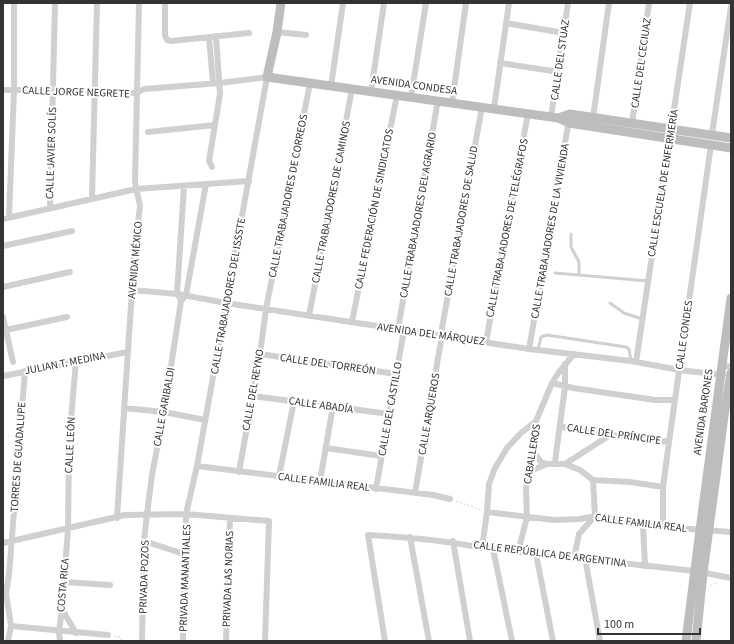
<svg xmlns="http://www.w3.org/2000/svg" width="734" height="644" font-family="'Source Sans 3',sans-serif">
<rect width="100%" height="100%" fill="#fff"/>
<g fill="none" stroke-linecap="round" stroke-linejoin="round">
<path stroke="#cdcdcd" stroke-width="1" stroke-dasharray="2 2" stroke-linecap="butt" d="M456,501L481,510
M710,586L718,582
M114,636L120,637L122,641"/>
<path stroke="#d0d0d0" stroke-width="3" d="M571,234V247L579,262V275
M555,273L648,281
M610,303L624,313L642,319
M538,349L541,337L547,335L626,347L629,349L631,361"/>
<path stroke="#d0d0d0" stroke-width="6" d="M165,3V35L167,40L171,41L249,33
M506,23L564,33
M277,32L306,35
M209,37L213,83
M500,63L559,72
M331,86L343,3
M3,90H19L137,93L144,89L220,83L267,77L197,466L186,514L183,641
M371,92L384,3
M411,97L426,3
M452,103L466,3
M494,108L509,3
M551,117L568,3
M593,118L609,3
M632,123L649,3
M148,132L215,125
M712,134L731,6
M212,167L209,161L220,94L216,36
M92,198L97,3
M50,208L55,3
M9,217L14,90V3
M3,219L136,189L249,181
M3,246L72,231
M3,287L70,272
M132,290L177,294L226,303L377,326L529,349L631,361L679,370L723,375
M179,297L177,294L184,186
M309,316L352,89
M3,317L13,362
M352,322L397,95
M398,329L438,100
M6,330L67,317
M486,342L528,113
M529,349L569,120
M260,354L396,374
M636,362L690,3
M721,365L731,367
M3,376L128,352
M552,383L573,388L655,400H675
M253,396L389,414
M124,408L164,412L205,420
M560,426L579,431L669,442
M326,448L381,456
M533,451L541,462L547,464H565L580,470L593,480L630,482L663,487
M555,464L556,454L565,387V364
M565,464L610,435
M197,466L433,495L450,499
M530,471L547,464
M239,472L260,354L266,309L310,83
M279,476L294,401
M320,481L333,406
M376,489L404,330
M415,493L442,335V328L482,107
M487,512L554,520L580,519L595,516L643,524L663,525L677,528L731,532
M117,518L132,290V274L140,206L135,182L139,3
M643,524L645,566
M663,525V487L669,442L711,145
M410,537L429,641
M144,541L184,554
M453,541L470,641
M3,543L125,515L186,514L269,521L265,641
M482,548L487,512L489,484L495,468L507,448L521,433L536,421
M493,549L512,641
M518,552L527,517L526,488L533,451L536,421L552,383L559,372L574,354
M536,554L553,641
M574,558L579,534L595,516L593,480
M585,558L600,641
M64,582L110,585
M62,609L76,633
M11,626L108,635
M8,641L11,626L6,593L9,575L25,371
M60,641L59,632L62,609L68,529L69,443L76,361
M142,641L144,541L147,514L152,475L164,412L181,301L186,295L206,184
M226,641L230,518
M385,641L368,535C407,537 444,540 482,548L695,571L731,578"/>
<path stroke="#bdbdbd" stroke-width="9" d="M281,3L277,32L267,77L551,117L558,118L569,123L731,148
M558,118L570,114L731,138
M686,641L700,530L731,298
M696,641L703,573L725,409L731,373"/>
</g>
<g text-anchor="middle" dominant-baseline="central" stroke-width="4" stroke-linejoin="round" paint-order="stroke">
<g font-size="11" fill="#333" stroke="#fff">
<text transform="translate(560 60) rotate(-82)">CALLE DEL STUAZ</text>
<text transform="translate(641 63) rotate(-82)">CALLE DEL CECIUAZ</text>
<text transform="translate(414 85) rotate(8)">AVENIDA CONDESA</text>
<text transform="translate(76 92) rotate(2)">CALLE JORGE NEGRETE</text>
<text transform="translate(51 153) rotate(-88)">CALLE JAVIER SOLÍS</text>
<text transform="translate(663 183) rotate(-81)">CALLE ESCUELA DE ENFERMERÍA</text>
<text transform="translate(288 196) rotate(-79)">CALLE TRABAJADORES DE CORREOS</text>
<text transform="translate(331 202) rotate(-79)">CALLE TRABAJADORES DE CAMINOS</text>
<text transform="translate(374 209) rotate(-79)">CALLE FEDERACIÓN DE SINDICATOS</text>
<text transform="translate(418 215) rotate(-80)">CALLE TRABAJADORES DEL AGRARIO</text>
<text transform="translate(461 221) rotate(-80)">CALLE TRABAJADORES DE SALUD</text>
<text transform="translate(507 228) rotate(-79)">CALLE TRABAJADORES DE TELÉGRAFOS</text>
<text transform="translate(550 231) rotate(-80)">CALLE TRABAJADORES DE LA VIVIENDA</text>
<text transform="translate(135 260) rotate(-85)">AVENIDA MÉXICO</text>
<text transform="translate(228 296) rotate(-80)">CALLE TRABAJADORES DEL ISSSTE</text>
<text transform="translate(431 334) rotate(8)">AVENIDA DEL MÁRQUEZ</text>
<text transform="translate(684 335) rotate(-82)">CALLE CONDES</text>
<text transform="translate(65 363) rotate(-11)">JULIAN T. MEDINA</text>
<text transform="translate(328 364) rotate(8)">CALLE DEL TORREÓN</text>
<text transform="translate(253 390) rotate(-80)">CALLE DEL REYNO</text>
<text transform="translate(321 405) rotate(8)">CALLE ABADÍA</text>
<text transform="translate(164 407) rotate(-80)">CALLE GARIBALDI</text>
<text transform="translate(390 409) rotate(-80)">CALLE DEL CASTILLO</text>
<text transform="translate(703 412) rotate(-82)">AVENIDA BARONES</text>
<text transform="translate(429 414) rotate(-80)">CALLE ARQUEROS</text>
<text transform="translate(614 434) rotate(8)">CALLE DEL PRÍNCIPE</text>
<text transform="translate(70 445) rotate(-87)">CALLE LEÓN</text>
<text transform="translate(532 454) rotate(-81)">CABALLEROS</text>
<text transform="translate(18 457) rotate(-86)">TORRES DE GUADALUPE</text>
<text transform="translate(324 482) rotate(7)">CALLE FAMILIA REAL</text>
<text transform="translate(641 523) rotate(7)">CALLE FAMILIA REAL</text>
<text transform="translate(550 554) rotate(7)">CALLE REPÚBLICA DE ARGENTINA</text>
<text transform="translate(144 577) rotate(-88)">PRIVADA POZOS</text>
<text transform="translate(185 578) rotate(-88)">PRIVADA MANANTIALES</text>
<text transform="translate(228 579) rotate(-88)">PRIVADA LAS NORIAS</text>
<text transform="translate(63 585) rotate(-85)">COSTA RICA</text>
</g>
</g>
<rect width="734" height="644" fill="none" stroke="#333333" stroke-width="8"/>
<path d="M598 628v6h102v-6" fill="none" stroke="#333333" stroke-width="2"/>
<text x="604" y="628" font-size="12" fill="#333333" stroke="#ffffff" stroke-width="3" paint-order="stroke">100 m</text>
</svg>
